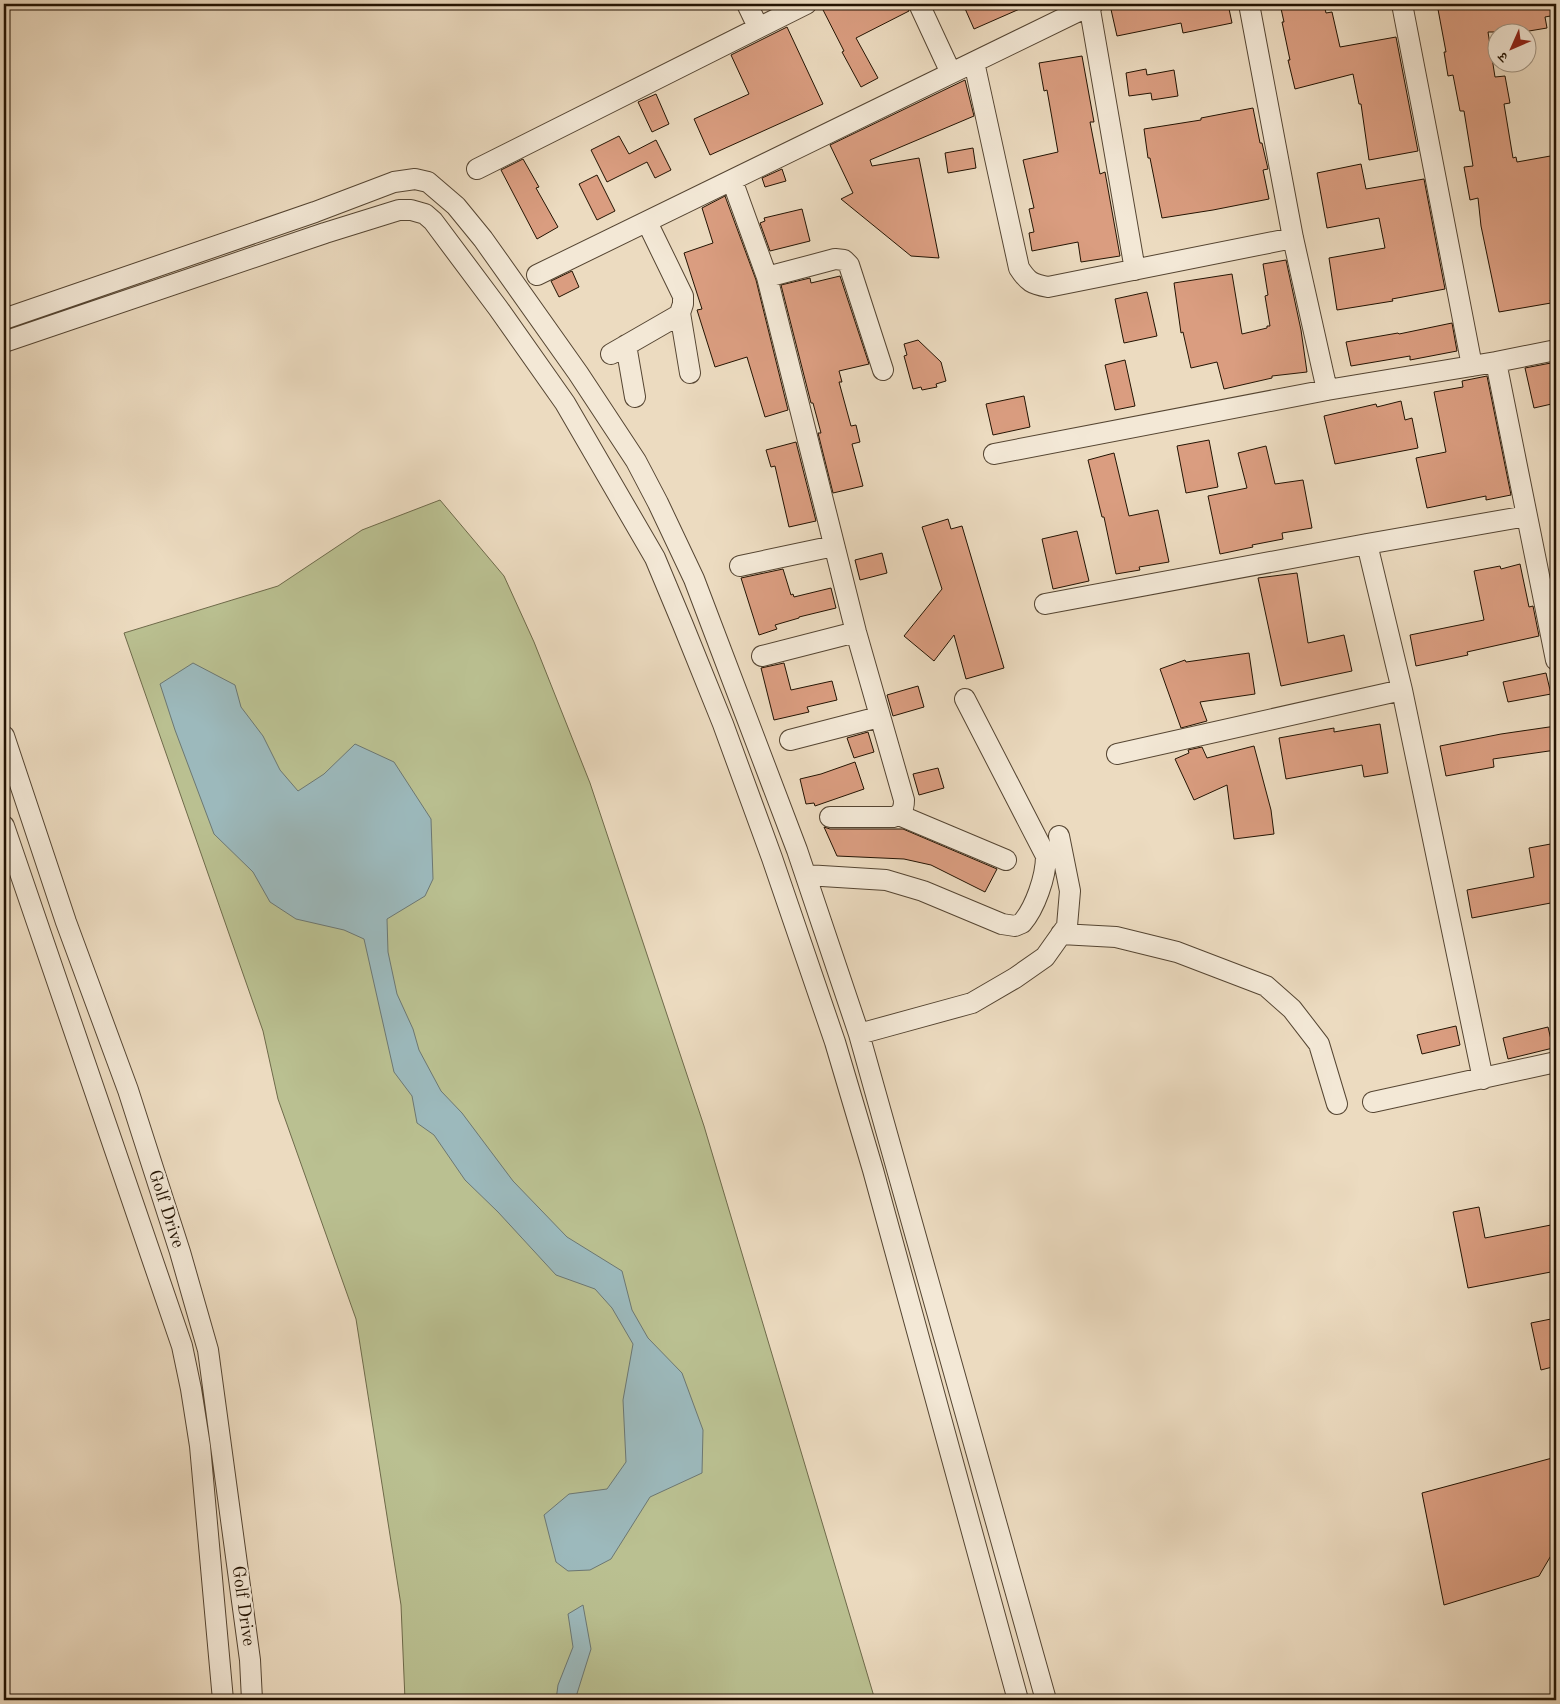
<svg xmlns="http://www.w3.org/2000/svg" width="1560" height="1704" font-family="'Old Standard TT','Noto Serif Devanagari',serif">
<rect width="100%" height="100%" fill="#ecdbc0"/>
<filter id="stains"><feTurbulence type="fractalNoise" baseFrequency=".004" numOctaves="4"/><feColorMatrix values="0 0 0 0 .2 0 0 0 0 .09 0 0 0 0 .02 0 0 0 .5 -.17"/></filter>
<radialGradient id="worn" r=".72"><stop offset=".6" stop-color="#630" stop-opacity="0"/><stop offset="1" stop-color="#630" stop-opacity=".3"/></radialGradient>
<path fill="#bac091" stroke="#6e6a4a" d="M440,500L504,576L534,642L590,783L704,1126L875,1700H405L401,1605L356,1319L278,1099L263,1031L124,633L278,586L362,530Z"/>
<path fill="#9cb9bc" stroke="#6c7772" d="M193,663L235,685L241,707L263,736L280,770L298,791L324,774L355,744L394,762L431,819L433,879L425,896L387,919L388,952L397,994L413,1029L419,1050L441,1091L462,1113L513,1181L567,1237L622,1271L632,1310L648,1338L682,1373L703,1430L702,1473L650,1497L611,1559L590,1570L568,1571L556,1562L544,1515L569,1494L607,1489L626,1462L623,1400L633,1344L612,1308L595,1289L556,1275L498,1212L465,1180L434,1135L417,1123L412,1096L394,1072L364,939L344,930L296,919L270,902L253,872L214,834L175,730L160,684Z
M583,1605L591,1649L575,1700H556L558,1685L573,1647L568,1614Z"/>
<path fill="#da9d80" stroke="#231302" d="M820,4H907L909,11L856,38L878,78L861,87L842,52L844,51Z
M963,4H1031L974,29Z
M1119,4H1228L1232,23L1183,33L1181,23L1117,36L1110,5Z
M1280,4H1324L1326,13L1332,12L1340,47L1396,37L1418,151L1369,160L1361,104H1359L1353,74L1295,89L1288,60H1290L1282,22H1284Z
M1437,4H1556V15L1545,17L1547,28L1529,31V32H1488L1495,77L1505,76L1510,103L1504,104L1513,158L1516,157L1517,162L1556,155V299L1550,300L1551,303L1499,312L1481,226L1478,198L1470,200L1464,167L1473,166L1464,111H1460L1453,75L1448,76L1444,52H1446Z
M787,27L823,104L710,155L694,119L749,94L731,55Z
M1082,56L1094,122H1090L1100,174L1105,172L1120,256L1081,262L1078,242L1032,251L1029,233L1034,232L1029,209L1034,208L1023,160L1058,152L1047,90L1044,91L1039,63Z
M1146,69L1147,75L1174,70L1178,96L1152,100L1151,93L1129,96L1126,73Z
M965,80L974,116L870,160L872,166L919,158L939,258L911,256L841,199L853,193L830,145Z
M656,94L669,124L652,132L638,102Z
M1253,108L1260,143H1262L1268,169L1263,170L1269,199L1213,210L1162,218L1150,158H1148L1144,129L1201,120V118Z
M619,136L629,154L656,140L671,170L655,178L647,162L607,182L591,150Z
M973,148L976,168L948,173L945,153Z
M523,159L539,187L536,188L558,227L537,239L501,170Z
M1361,164L1366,189L1424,179L1445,289L1392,299L1393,301L1337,310L1329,258L1385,248L1379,218L1327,228L1317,173Z
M782,169L786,181L765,187L762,178Z
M597,175L615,211L597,220L579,184Z
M725,196L756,280L788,410L765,417L747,357L715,367L697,310L702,309L684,253L713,243L702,208Z
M802,209L810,241L770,251L760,223L765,221L764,218Z
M1286,260L1301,330L1307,372L1272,376V378L1224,389L1217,362L1191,368L1183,332L1181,333L1174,283L1232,274L1242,334L1267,328V326H1270L1265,296L1268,295L1263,264Z
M572,271L579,287L559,297L551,281Z
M840,276L869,364L839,371L842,382H839L851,426L856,425L860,442L852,444L863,486L833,493L818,433H821L813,403H811L781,285L810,278L811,283Z
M1147,292L1157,336L1124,343L1115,299Z
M1452,323L1457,351L1410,360V356L1351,366L1346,342L1398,333L1399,334Z
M918,340L941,362L946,381L936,384L937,387L922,390L921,387L913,389L904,356L907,355L904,344Z
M1125,360L1135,406L1115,410L1105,365Z
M1556,362V403L1534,408L1525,368Z
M1487,376L1511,495L1486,500V496L1427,508L1416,458L1446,452L1434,392L1463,387L1462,381Z
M1024,396L1030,427L993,435L986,404Z
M1401,401L1405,420L1412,418L1418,448L1335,464L1324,416L1376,404L1377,407Z
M1209,440L1218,487L1186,493L1177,446Z
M796,442L816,521L789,527L775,466L771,467L766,450Z
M1266,446L1275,484L1303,480L1312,528L1282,533L1283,539L1252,545L1253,547L1220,554L1208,496L1247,488L1238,453Z
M1114,453L1129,516L1158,510L1169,562L1139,567L1140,570L1116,574L1104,517H1102L1088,460Z
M948,519L951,529L962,526L1004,668L966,679L954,635L934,661L904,636L942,589L922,527Z
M1077,531L1089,581L1053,589L1042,539Z
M882,553L887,573L860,580L855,560Z
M1520,564L1529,607L1533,606L1539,636L1467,652L1468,655L1416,666L1410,635L1484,620L1474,571L1500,566L1501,569Z
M783,569L791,595L793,594L794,597L831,588L836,608L799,617V618L775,625L777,629L759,635L741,578Z
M1297,573L1308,643L1344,635L1352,671L1281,686L1258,578Z
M1249,653L1255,694L1200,702L1207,721L1181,728L1160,669L1185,660L1186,662Z
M784,663L791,690L832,681L837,700L807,707L809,712L774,720L761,668Z
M1546,673L1551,694L1508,702L1503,682Z
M918,686L924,707L893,716L887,695Z
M1380,724L1388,773L1364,777L1362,765L1286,779L1279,738L1334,728V732Z
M1556,726V750L1493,759L1494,767L1446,776L1440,746L1501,734Z
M868,732L874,752L854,758L847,738Z
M1254,746L1271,810L1274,834L1234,839L1227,785L1194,800L1175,759L1189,753L1188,750L1202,747L1207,758Z
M855,762L864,789L815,806L814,803L806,804L800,779L821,774Z
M938,768L944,788L919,795L913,774Z
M824,827L830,829H903L997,869L985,892L931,865L904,859L837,856Z
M1556,843V902L1472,918L1467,890L1534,877L1529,848Z
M1456,1026L1460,1045L1422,1054L1417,1035Z
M1548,1027L1553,1048L1508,1059L1503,1038Z
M1479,1207L1485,1238L1556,1224V1271L1468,1288L1453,1212Z
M1556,1318V1366L1541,1370L1531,1323Z
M1556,1457V1547L1539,1576L1444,1605L1422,1493Z"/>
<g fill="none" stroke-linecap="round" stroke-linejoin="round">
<defs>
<path id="minor" d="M747,4L758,27
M919,4L951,73
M1089,4L1135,270
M1249,4L1293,238L1327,390
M1402,4L1472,366
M974,62L1019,268C1028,282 1032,284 1048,287L1293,238
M477,169L806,4
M732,180L767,277L856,632L904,800C904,809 902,814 893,817H830
M647,222L683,296V304L680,313L690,373
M537,275L1093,4
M767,277L835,259L844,260L849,265L883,370
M4,319L315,212L394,182L415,179L428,182L456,206L483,239L578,373L636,461L658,503L694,579L797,850L859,1034L1046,1700
M4,342L325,233L399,210H411L425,214L433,221L498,308L565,403L655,558L683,625L723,724L772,858L835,1042L873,1170L1018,1700
M626,345L635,397
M611,354L677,316L680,313
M1496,362L1556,660
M994,454L1327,390L1496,362L1556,350
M1367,544L1402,690L1483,1079
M740,566L834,546
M1045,604L1367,544L1527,516
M762,656L856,632
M4,736L66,922L128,1090L180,1252L208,1350L250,1660L252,1700
M790,740L879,717
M1117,754L1402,690
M899,815L1006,860
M4,826L182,1346L191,1389L200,1446L223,1700
M806,875L886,880L923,891L1002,924L1015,926L1022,923C1035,908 1046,877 1046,856L965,699
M1061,934L1116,937L1177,952L1266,986L1292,1009L1319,1044L1337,1104
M859,1034L972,1003L1015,978L1045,957L1067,926L1070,891L1059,836
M1373,1102L1556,1062"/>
</defs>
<use href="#minor" stroke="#554532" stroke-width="22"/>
<use href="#minor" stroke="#f3e8d6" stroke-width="20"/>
</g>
<g text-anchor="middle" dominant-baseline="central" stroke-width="4.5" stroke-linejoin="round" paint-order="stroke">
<g font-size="18" fill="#231302" stroke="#f3e8d6">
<text transform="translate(166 1209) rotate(72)">Golf Drive</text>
<text transform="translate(243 1606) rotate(82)">Golf Drive</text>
</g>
</g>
<rect width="1560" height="1704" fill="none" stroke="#ecdbc0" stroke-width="20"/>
<rect x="5" y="5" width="1550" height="1694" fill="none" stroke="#231302" stroke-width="2.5"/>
<rect x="10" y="10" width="1540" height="1684" fill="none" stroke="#231302"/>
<g transform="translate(1512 48) rotate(225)"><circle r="24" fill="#f3e8d6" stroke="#a09381"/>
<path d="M0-4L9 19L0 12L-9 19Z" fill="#8f2418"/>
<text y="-8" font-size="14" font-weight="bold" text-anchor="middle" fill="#231302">उ</text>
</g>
<rect width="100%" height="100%" filter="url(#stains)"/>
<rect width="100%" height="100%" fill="url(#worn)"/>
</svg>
